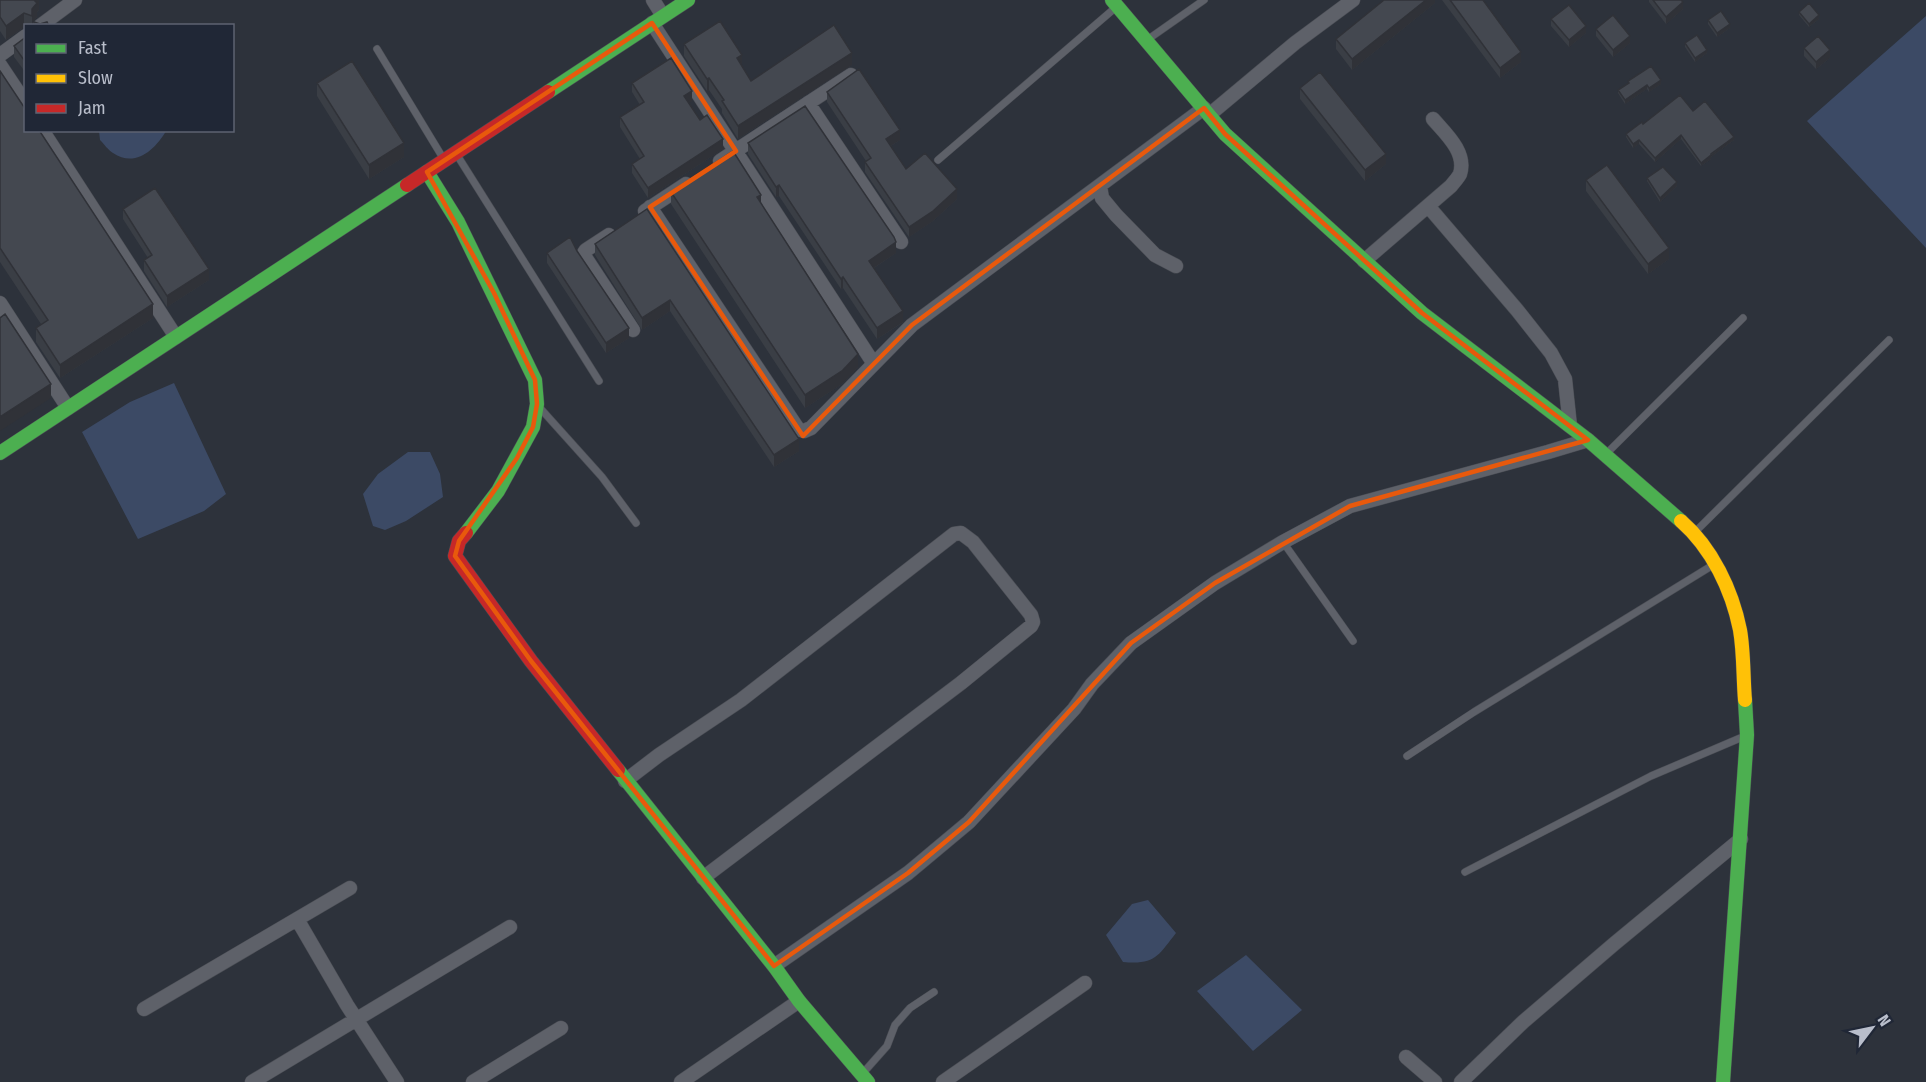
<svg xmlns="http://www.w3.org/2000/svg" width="1926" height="1082" font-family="'Fira Sans Condensed',sans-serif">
<rect width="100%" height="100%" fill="#2d323b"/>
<path fill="#3c4a65" d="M1926,16V248L1807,121Z
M99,131V130L166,131C155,150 135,168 113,153C108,150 104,144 100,140Z
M174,383L226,494L204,511L138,539L82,432L130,402Z
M408,452H430L440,474L443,497L406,521L385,530L373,526L363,494L378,474Z
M1148,900L1176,933C1158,956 1155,965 1123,962L1106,935L1132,904Z
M1246,955L1302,1010L1253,1051L1197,991Z"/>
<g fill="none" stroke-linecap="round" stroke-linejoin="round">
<defs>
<path id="lane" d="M1147,40L1204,0
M377,49L443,158
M457,155L599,381
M938,160L1115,8
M540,408L602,477L636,523
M1607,453L1743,318
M1696,531L1889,340
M1283,542L1353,641
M1407,756L1474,712L1713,565
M1465,872L1651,776L1745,736
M863,1073L887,1046L895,1025L910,1008L934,992"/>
<path id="street" d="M653,0L663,16
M652,23L874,364
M40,26L75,0
M0,55L26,36
M0,65L26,104
M808,103L901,242
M1209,115L1295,43L1353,0
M42,130L176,337
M720,161L851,75
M1100,186L1102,198L1116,215L1155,255L1176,266
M1428,206L1517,310L1551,353L1565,379L1570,426
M650,207L798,429L804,431L811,428L912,325L1204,108
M645,211L686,184
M609,235L586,250L584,253L585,257L633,330
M1364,261L1451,186C1454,182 1458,178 1460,174C1467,152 1445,133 1433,119
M0,303L68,408
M625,781L659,755L741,700L954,534L961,533L973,542L1031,615L1033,622L1031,626L961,683L703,878
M297,919L347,1005L397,1082
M774,966L908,873L969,822L1074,709L1092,684L1131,643L1215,583L1283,542L1350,506L1548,452L1588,440
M144,1009L350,888
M1406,1057L1435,1082
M252,1082L510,927
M473,1082L561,1028
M681,1082L799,1001
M943,1082L1085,983
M1461,1082L1523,1022L1614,944L1741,839"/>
<path id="fast" d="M1112,0L1225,134L1422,313L1588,440L1681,521
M548,92L688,0
M427,172L458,222L535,380L537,404L533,427L498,491L466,533
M0,453L407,185
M618,770L774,966L799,1001L868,1082
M1723,1082L1747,735L1745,700"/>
<path id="slow" d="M1681,521C1712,548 1732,590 1740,630C1744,653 1743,677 1745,700"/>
<path id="jam" d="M407,185L548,92
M466,533L459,541L455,556L531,661L618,770"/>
</defs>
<use href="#lane" stroke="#4a4d54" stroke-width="8"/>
<use href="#street" stroke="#4a4d54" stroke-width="15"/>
<use href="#fast" stroke="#4a4d54" stroke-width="15"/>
<use href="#slow" stroke="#4a4d54" stroke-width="15"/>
<use href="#jam" stroke="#4a4d54" stroke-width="15"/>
<use href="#lane" stroke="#5e6169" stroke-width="7"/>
<use href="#street" stroke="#5e6169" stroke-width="14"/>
<use href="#fast" stroke="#4caf50" stroke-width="14"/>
<use href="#slow" stroke="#ffc107" stroke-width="14"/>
<use href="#jam" stroke="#c62828" stroke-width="14"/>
</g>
<path fill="#3a3e45" d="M0,0H39V10L37,12V17L32,23V26H26V28L24,27L6,40L0,31Z
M1435,0V3L1352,70L1336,49V39Z
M1442,0H1483L1521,62L1500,78Z
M1649,0H1681L1683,9L1666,24L1649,2Z
M1799,12L1819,19L1809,27L1799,15Z
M1551,19L1586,33L1569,47L1551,26Z
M1708,20L1730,28L1717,37L1708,24Z
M1596,29L1630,43L1613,57L1596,36Z
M26,37V73L14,57V46Z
M1685,43L1707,53L1695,62L1685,47Z
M684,44L742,67L751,81L852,65L738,139L722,113V109L709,90L707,91L684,56Z
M1804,48L1830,58L1816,69L1804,56Z
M0,71L153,318L60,378L36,342V328L41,324L0,262Z
M1628,81L1661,84L1649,92L1647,89L1625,104L1618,93V90L1628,83Z
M317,83L404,157L369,179L317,96Z
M632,83L692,101L688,103L700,120L723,149L648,198L632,173V164L640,159L620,127V117L640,105L632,92Z
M1300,88L1386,164L1365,181L1300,99Z
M827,92L900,140L891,146L906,169L957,199L933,221L909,237L865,172V162L866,161L827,102Z
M1693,111L1734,140L1711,157V159L1701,166L1681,139L1655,162L1639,144L1633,148L1626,137V134L1643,124Z
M748,143L896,253L874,268L903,322L902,323L877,339L843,288L841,289L779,196L776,197L748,154Z
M1647,178L1677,186L1660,202L1647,181Z
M1586,180L1669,259L1648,274L1586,191Z
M671,192L761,204L858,367L842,384L805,408L671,204Z
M123,209L209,280L167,307L144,271V260L148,258L123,219Z
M647,209L799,451L774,467L670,311L642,330L595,255V244Z
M547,253L629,338L606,353L547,263Z"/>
<path fill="#303238" d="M34,0H39V10L37,12V17L32,23V9Z
M1426,0H1435V3L1352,70V59Z
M1683,2V9L1666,24V17Z
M24,13V27L6,40V26Z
M1819,15V19L1809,27V24Z
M1730,24V28L1717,37V33Z
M1586,26V33L1569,47V40Z
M1630,36V43L1613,57V50Z
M1707,50V53L1695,62V58Z
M1830,50V58L1816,69V62Z
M1521,52V62L1500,78V68Z
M852,53V65L738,139V126Z
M742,55V67L737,58Z
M709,78V90L707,91V79Z
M1661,80V84L1649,92V88Z
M1647,85V89L1625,104V100Z
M692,91V101L684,106V96Z
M900,130V140L886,149V139Z
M1681,135V139L1655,162V158Z
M1734,137V140L1711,157V159L1701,166V163Z
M723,139V149L648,198V188Z
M1639,140V144L1633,148V144Z
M404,143V157L369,179V165Z
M1386,154V164L1365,181V170Z
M1677,182V186L1660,202V198Z
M779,185V196L776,197V187Z
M957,189V199L933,221L909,237V227Z
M761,195V207L757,197Z
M896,242V253L869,271V261Z
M1669,248V259L1648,274V264Z
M209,269V280L167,307V296Z
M843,277V288L841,289V279Z
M670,300V311L642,330V318Z
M153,304V318L60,378V365Z
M903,311V322L877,339V328Z
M629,328V338L606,353V343Z
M858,354V367L842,384L805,408V395Z
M51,384V398L0,431V417Z
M799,439V451L774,467V455Z"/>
<path fill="#444850" stroke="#303238" stroke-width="1.5" d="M0,0H34L37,3L32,9V16L24,13L6,26L0,17Z
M1384,0H1426L1352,59L1336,39Z
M1450,0H1483L1521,52L1500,68Z
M1653,0H1681L1683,2L1666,17Z
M1809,3L1819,15L1809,24L1799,12Z
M1569,5L1586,26L1569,40L1551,19Z
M1721,11L1730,24L1717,33L1708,20Z
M1613,15L1630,36L1613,50L1596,29Z
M720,21L742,55L737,58L751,81L834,25L852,53L738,126L722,101L724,100L709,78L707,79L684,44Z
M34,22L40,24L47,22L49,26H34Z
M1697,35L1707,50L1695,58L1685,43Z
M1818,36L1830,50L1816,62L1804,48Z
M26,37V63L14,46Z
M671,58L692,91L684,96L700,120L707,115L723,139L648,188L632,164L644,156L620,117L644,102L632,83Z
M352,61L404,143L369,165L317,83Z
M1651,66L1661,80L1649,88L1647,85L1625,100L1618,90L1629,83L1628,81Z
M859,69L900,130L886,139L906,169L925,153L957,189L933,211L909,227L865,162L871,158L827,92Z
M0,71L26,110V130H39L153,304L60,365L36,328L48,320L0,248Z
M1320,72L1386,154L1365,170L1300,88Z
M1680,95L1693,111L1705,101L1734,137L1711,154V155L1701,163L1681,135L1655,158L1639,140L1633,144L1626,134L1642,122L1643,124Z
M805,106L894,237L896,242L869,261L903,311L877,328L843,277L841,279L779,185L776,187L748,143Z
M733,151L761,195L757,197L858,354L842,371L805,395L671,192Z
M1607,165L1669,248L1648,264L1586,180Z
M1663,167L1677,182L1660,198L1647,178Z
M155,188L209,269L167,296L144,260L152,255L123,209Z
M647,209L799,439L774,455L670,300L642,318L595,244Z
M570,237L577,251L629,328L606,343L547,253Z
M5,314L51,384L0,417V318Z"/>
<path fill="none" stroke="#e8590c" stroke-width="4.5" stroke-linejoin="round" d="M652,23L736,151L650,207L803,436L912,325L1204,108L1225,134L1422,313L1588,440L1350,506L1215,583L1131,643L969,822L908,873L774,966L531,661L455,556L459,541L517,458L533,427L537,404L535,380L494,293L427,172Z"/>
<rect x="24" y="24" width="210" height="108" fill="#202736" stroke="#5d6372" stroke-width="1.5"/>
<rect x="36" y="44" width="30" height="9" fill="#4caf50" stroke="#5d6372" stroke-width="1.5"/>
<text x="78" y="54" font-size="18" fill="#b9becb">Fast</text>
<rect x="36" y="74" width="30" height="9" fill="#ffc107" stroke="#5d6372" stroke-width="1.5"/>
<text x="78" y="84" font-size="18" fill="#b9becb">Slow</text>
<rect x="36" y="104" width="30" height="9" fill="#c62828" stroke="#5d6372" stroke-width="1.5"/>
<text x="78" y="114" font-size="18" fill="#b9becb">Jam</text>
<g transform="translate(1872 1028) rotate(58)" stroke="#202736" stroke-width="4.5" paint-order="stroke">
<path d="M0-4.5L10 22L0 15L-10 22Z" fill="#b9becb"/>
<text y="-9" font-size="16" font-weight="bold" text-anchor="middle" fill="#b9becb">N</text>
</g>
</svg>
